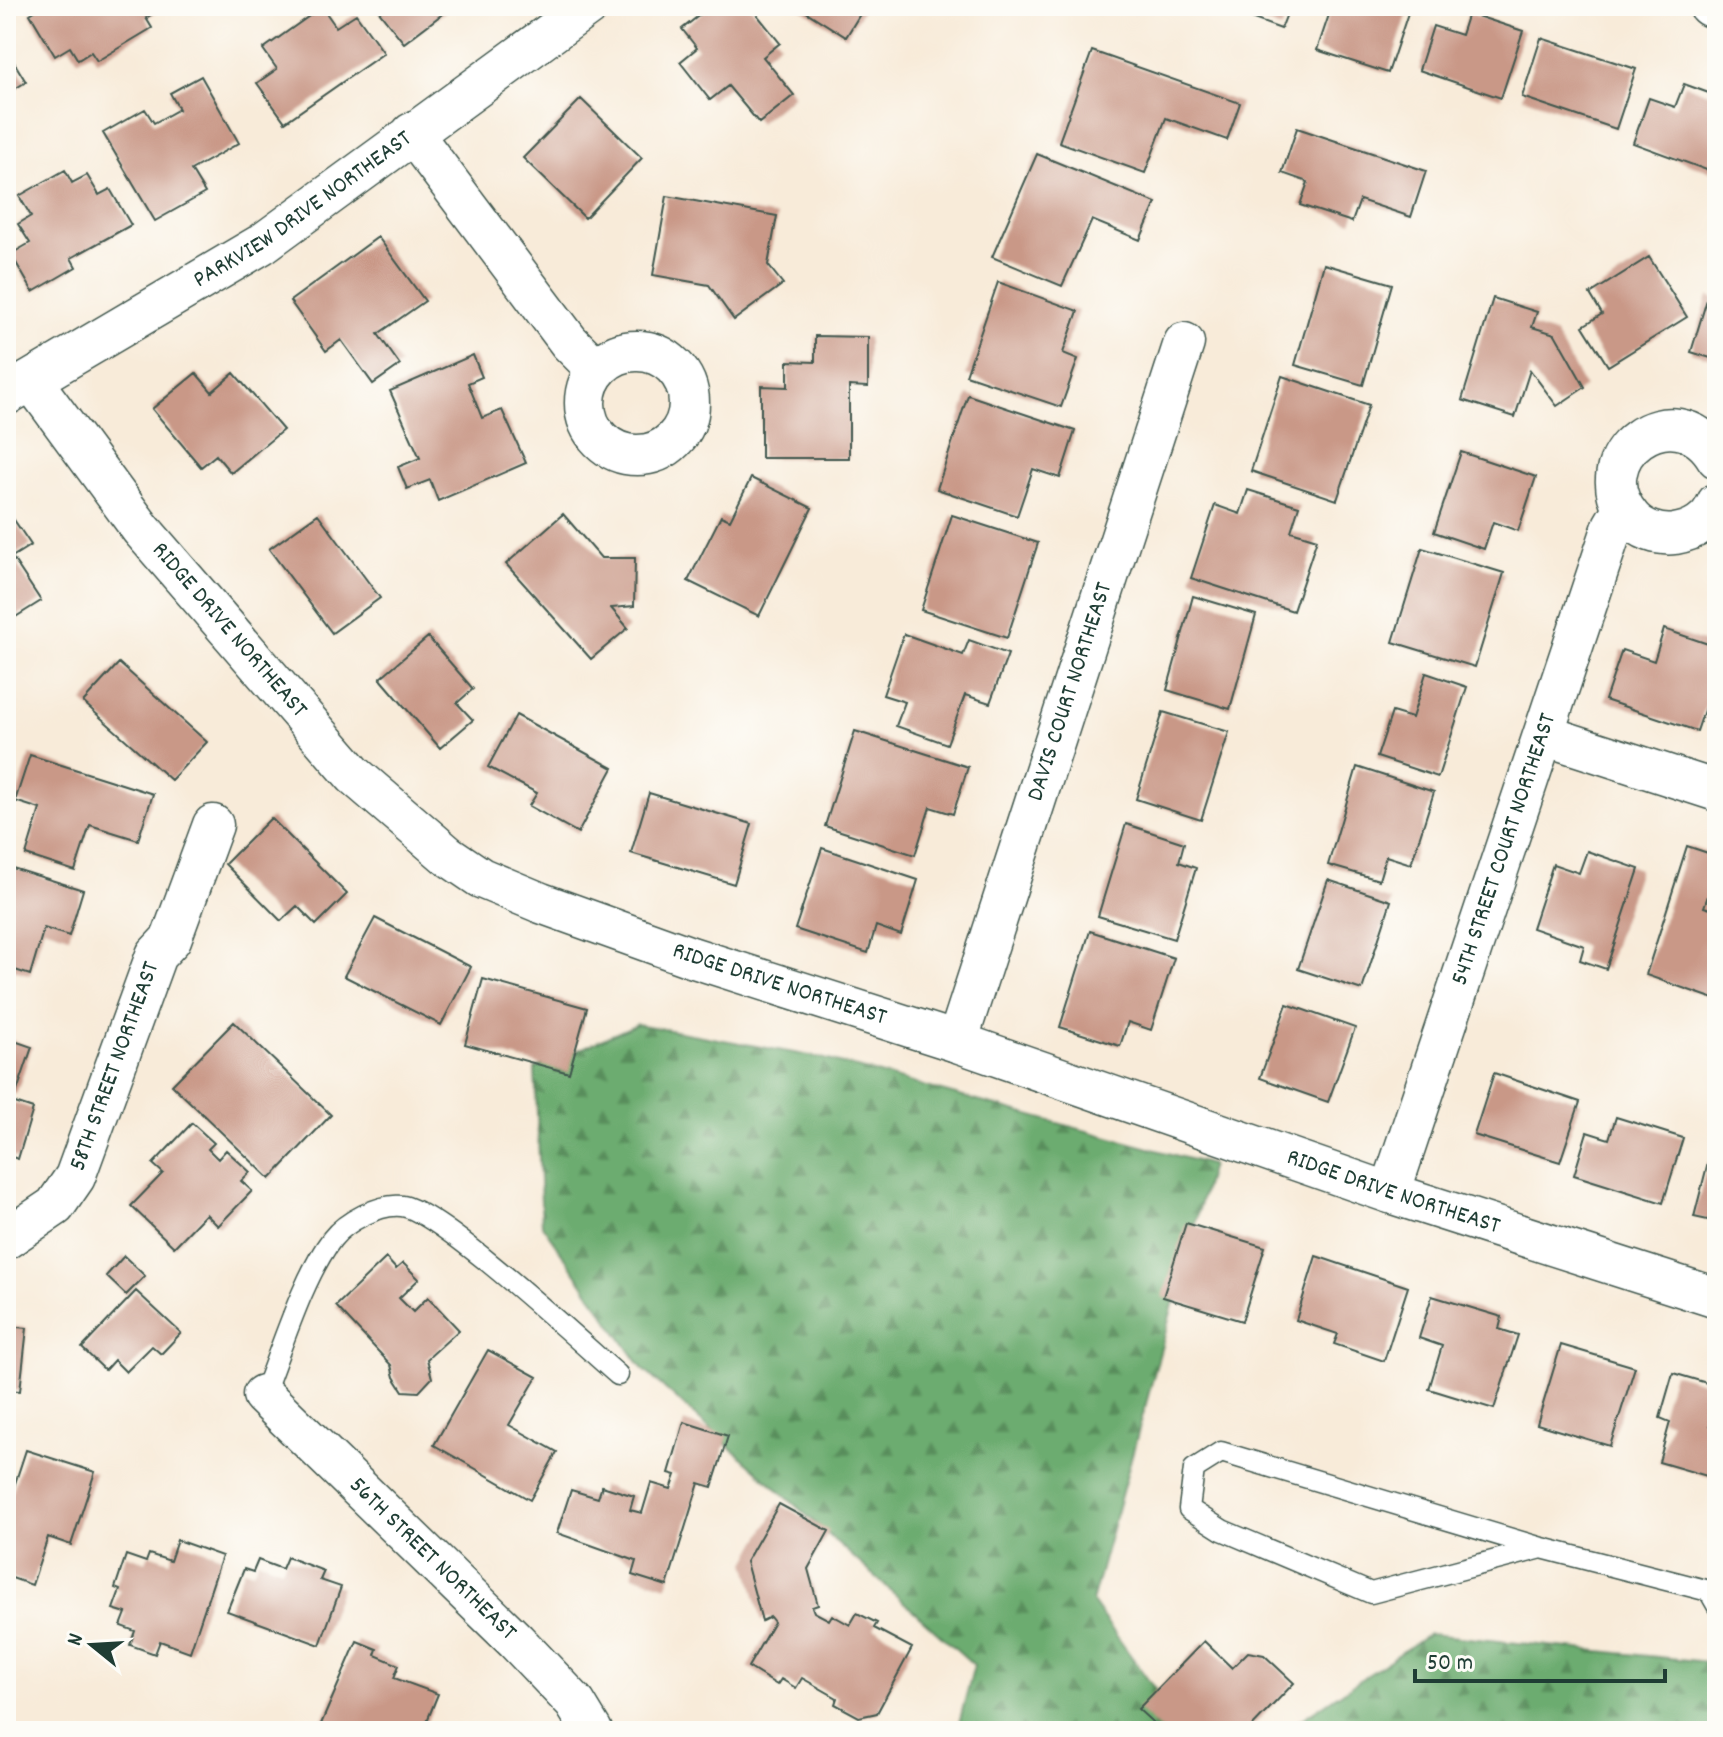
<svg xmlns="http://www.w3.org/2000/svg" width="1723" height="1737" font-family="Dekko,sans-serif">
<defs>
<pattern id="forest-firs" width="22" height="20" patternUnits="userSpaceOnUse" patternTransform="scale(2)"><rect width="22" height="20" fill="#6cac6f"/><path d="M5 1l3.5 6h-7zM16 11l3.5 6h-7z" fill="#588d5c"/></pattern>
</defs>
<rect width="100%" height="100%" fill="#fdfcf7"/>
<filter id="ink" filterUnits="userSpaceOnUse"><feTurbulence type="fractalNoise" baseFrequency=".0125" numOctaves="2"/><feDisplacementMap in="SourceGraphic" scale="16" xChannelSelector="R" yChannelSelector="G"/><feConvolveMatrix kernelMatrix="1 2 1 2 8 2 1 2 1" color-interpolation-filters="sRGB"/></filter>
<filter id="wash" filterUnits="userSpaceOnUse"><feTurbulence type="fractalNoise" baseFrequency=".006" numOctaves="4" result="noise"/><feDisplacementMap in="SourceGraphic" scale="32" xChannelSelector="R" yChannelSelector="G"/><feGaussianBlur stdDeviation="1.8" result="paint"/><feColorMatrix in="noise" values="0 0 0 0 0 0 0 0 0 0 0 0 0 0 0 0 0 1.4 0 .05"/><feComposite in="paint" operator="in"/></filter>
<g filter="url(#wash)">
<rect width="100%" height="100%" fill="#f8ebd9"/>
<path fill="url(#forest-firs)" stroke="#467452" stroke-width="2" d="M637,1024L821,1058L1211,1165L1092,1602L1185,1731H957L974,1665L642,1368L542,1225L535,1069Z
M1429,1634L1717,1663V1731H1284Z"/>
<g id="blocks">
<path fill="#c99887" d="M43,6H159L161,9L146,18L152,28L97,61L91,52L78,60L70,47L55,56L30,14Z
M375,6H453L404,43Z
M711,6H750L780,43L763,57L794,95L759,123L728,86L710,100L680,62L697,48L682,29Z
M797,6H865L846,37Z
M1218,6H1290L1281,29Z
M1332,6H1395L1409,10L1388,73L1317,50Z
M322,7L336,27L356,14L384,53L285,122L257,83L277,69L263,49Z
M1468,13L1523,31L1501,98L1419,70L1433,26L1461,35Z
M1541,38L1636,69L1616,129L1522,97Z
M6,49L26,82L6,94Z
M1092,51L1240,103L1227,140L1166,118L1145,173L1059,142Z
M201,76L239,143L191,170L205,193L155,221L103,133L145,109L154,123L179,109L170,93Z
M1684,84L1717,96V159L1712,172L1633,143L1649,98L1675,107Z
M581,99L642,158L585,218L523,158Z
M1297,128L1426,171L1411,217L1360,200L1352,222L1300,205L1308,182L1282,173Z
M1037,154L1156,203L1140,240L1092,220L1062,286L992,257Z
M65,170L72,183L87,175L99,195L110,189L131,225L71,258L76,267L33,292L11,254L30,243L18,224L31,216L19,196Z
M667,196L777,216L768,265L783,284L734,320L709,285L653,275Z
M378,237L425,301L378,334L400,365L373,384L341,340L326,351L290,301Z
M1649,257L1687,317L1608,366L1583,326L1602,314L1590,294Z
M1324,264L1392,284L1363,385L1295,365Z
M998,282L1078,311L1063,353L1078,359L1061,407L966,375Z
M1708,296L1717,299V360L1691,352Z
M1493,298L1537,312L1532,327L1555,334L1585,387L1557,406L1530,370L1515,417L1462,400Z
M815,336L868,337V387L849,386V458H761V386L788,387V361L815,362Z
M473,355L482,377L468,383L482,418L502,410L526,463L438,501L430,480L407,489L398,467L420,458L390,391Z
M196,373L212,392L234,373L283,430L231,473L216,455L201,467L152,409Z
M1282,376L1369,405L1337,500L1251,471Z
M968,395L1075,431L1060,478L1033,469L1017,516L937,489Z
M1461,452L1536,477L1518,531L1493,522L1484,549L1434,532Z
M751,478L812,508L759,616L688,581L721,516L730,520Z
M1248,490L1299,506L1291,531L1317,539L1293,611L1191,578L1215,505L1240,514Z
M6,508L31,545L12,557L41,601L6,623Z
M318,514L380,598L332,633L269,549Z
M563,514L601,558H635L634,606L611,608L628,628L591,659L506,564Z
M952,515L1038,543L1007,638L921,610Z
M1422,548L1504,573L1475,667L1393,642Z
M1193,596L1256,615L1230,709L1167,690Z
M1664,629L1717,647V672L1697,731L1605,700L1622,650L1654,661Z
M904,634L963,655L969,640L1008,654L990,703L965,695L947,744L896,726L905,702L883,695Z
M428,637L473,689L457,703L473,720L440,748L380,678Z
M119,663L207,742L171,780L83,702Z
M1426,673L1467,687L1438,777L1377,757L1392,712L1412,718Z
M1163,712L1229,732L1201,820L1136,799Z
M516,715L613,768L578,833L529,806L537,793L488,767Z
M855,731L968,767L953,814L930,807L915,855L825,826Z
M30,755L153,794L138,840L90,825L75,871L26,855L40,809L15,801Z
M1357,767L1434,792L1411,864L1386,856L1379,880L1328,865Z
M649,793L752,824L734,884L631,853Z
M271,818L347,894L316,925L297,906L281,921L225,864Z
M1126,824L1184,843L1179,862L1196,868L1174,939L1098,916Z
M1687,846L1717,856V870L1704,907L1717,911V1000L1646,975Z
M822,848L918,880L901,935L876,926L868,953L795,929Z
M1587,851L1639,869L1606,969L1580,960L1584,946L1532,928L1553,864L1579,873Z
M6,866L83,890L69,936L44,928L30,975L6,967Z
M1328,880L1391,901L1362,990L1298,969Z
M375,918L471,967L441,1025L344,976Z
M1090,931L1174,958L1151,1030L1128,1022L1120,1046L1060,1027Z
M483,979L587,1008L569,1073L465,1044Z
M1287,1004L1355,1028L1328,1102L1260,1078Z
M234,1022L331,1115L270,1179L172,1085Z
M6,1038L32,1047L16,1094L6,1090Z
M1494,1073L1580,1102L1560,1162L1474,1135Z
M6,1100L33,1109L18,1159L6,1155Z
M1616,1117L1683,1138L1663,1203L1574,1175L1587,1132L1609,1139Z
M192,1123L214,1143L208,1149L218,1159L226,1150L250,1172L241,1181L252,1191L218,1226L206,1214L174,1247L131,1206L163,1173L153,1164Z
M1708,1162L1717,1165V1222L1694,1217Z
M1186,1223L1265,1247L1242,1321L1163,1297Z
M124,1256L145,1276L126,1295L106,1276Z
M1316,1256L1408,1287L1384,1361L1334,1344L1338,1334L1296,1320Z
M386,1258L396,1269L403,1263L419,1279L399,1298L413,1312L428,1297L459,1330L427,1359L432,1378L419,1392L403,1391L394,1377L391,1365L336,1306Z
M136,1291L181,1333L161,1354L152,1346L126,1372L114,1360L105,1370L82,1348Z
M1432,1296L1502,1317L1499,1329L1518,1335L1494,1409L1429,1389L1442,1346L1419,1338Z
M6,1326L27,1328L20,1391L6,1390Z
M1561,1345L1635,1367L1610,1446L1537,1424Z
M488,1350L537,1377L509,1425L557,1452L530,1500L434,1445Z
M1673,1373L1717,1386V1399L1710,1425L1717,1427V1479L1659,1462L1670,1422L1660,1418Z
M684,1422L728,1436L712,1487L699,1483L667,1586L632,1575L636,1561L557,1533L571,1490L598,1498L602,1486L634,1496L630,1510L642,1513L651,1483L671,1489L676,1475L669,1473Z
M26,1450L95,1472L71,1545L48,1537L32,1585L6,1576V1511Z
M779,1504L829,1531L808,1569L818,1605L812,1607L814,1612L829,1620L832,1615L850,1625L857,1613L877,1623L874,1628L912,1648L877,1713L859,1717L835,1704L837,1698L802,1678L796,1688L781,1679L777,1685L748,1667L774,1622L770,1617L762,1621L746,1562Z
M177,1540L222,1556L190,1652L160,1641L155,1654L130,1645L135,1631L121,1626L126,1613L113,1609L120,1590L115,1588L126,1555L146,1562L149,1554L170,1561Z
M287,1557L324,1571L320,1580L341,1587L320,1645L227,1611L244,1569L253,1572L258,1560L282,1569Z
M357,1641L377,1649L375,1655L399,1665L394,1678L438,1694L423,1731H338L321,1724Z
M1204,1641L1232,1668L1248,1652L1264,1655L1294,1683L1248,1731H1162L1138,1709Z"/>
</g>
</g>
<g filter="url(#ink)">
<use href="#blocks" fill-opacity="0" stroke="#40574d" stroke-width="2"/>
<g fill="none" stroke-linecap="round" stroke-linejoin="round">
<defs>
<path id="service" d="M263,1395C281,1350 303,1277 332,1239C345,1222 380,1203 402,1206C440,1211 581,1343 618,1375
M1542,1548L1371,1593L1222,1530L1189,1509L1194,1469L1221,1452L1542,1548L1709,1591L1717,1605"/>
<g id="minor">
<path d="M1709,6L1717,9"/>
<path d="M412,133L569,342L596,369"/>
<circle cx="637" cy="403" r="52"/>
<path id="s1" d="M32,381L141,529L354,775L447,855L481,878L541,903L691,957L957,1042L1390,1193L1717,1298"/>
<path id="s2" d="M6,395L262,244L588,6"/>
<path d="M1717,458C1675,387 1579,458 1631,518C1641,530 1659,536 1675,534C1693,531 1710,521 1717,503"/>
<path d="M1544,735L1717,791"/>
<path id="s3" d="M957,1042L1184,343"/>
<path id="s4" d="M1390,1193L1613,526L1623,509"/>
<path id="s5" d="M6,1239L55,1206L75,1177L156,955L171,939L213,825"/>
<path id="s6" d="M263,1395L516,1641L575,1703L592,1731"/>
</g>
</defs>
<use href="#service" stroke="#40574d" stroke-width="23"/>
<use href="#minor" stroke="#40574d" stroke-width="43"/>
<use href="#service" stroke="#fff" stroke-width="20"/>
<use href="#minor" stroke="#fff" stroke-width="40"/>
</g>
</g>
<g text-anchor="middle" dominant-baseline="central" stroke-width="6" stroke-linejoin="round" paint-order="stroke">
<g font-size="24" fill="#1f3d34" stroke="#fdfcf7">
<text stroke="none"><textPath href="#s2" startOffset="350">PARKVIEW DRIVE NORTHEAST</textPath></text>
<text stroke="none"><textPath href="#s1" startOffset="318">RIDGE DRIVE NORTHEAST</textPath></text>
<text stroke="none"><textPath href="#s3" startOffset="368">DAVIS COURT NORTHEAST</textPath></text>
<text stroke="none"><textPath href="#s4" startOffset="362">54TH STREET COURT NORTHEAST</textPath></text>
<text stroke="none"><textPath href="#s1" startOffset="990">RIDGE DRIVE NORTHEAST</textPath></text>
<text stroke="none"><textPath href="#s5" startOffset="212">58TH STREET NORTHEAST</textPath></text>
<text stroke="none"><textPath href="#s1" startOffset="1638">RIDGE DRIVE NORTHEAST</textPath></text>
<text stroke="none"><textPath href="#s6" startOffset="236">56TH STREET NORTHEAST</textPath></text>
</g>
</g>
<rect width="1723" height="1737" fill="none" stroke="#fdfcf7" stroke-width="32"/>
<g transform="translate(92 1645) rotate(288)" stroke="#fdfcf7" stroke-width="6" paint-order="stroke">
<path d="M0-6L14 30L0 20L-14 30Z" fill="#1f3d34"/>
<text y="-12" font-size="22" font-weight="bold" text-anchor="middle" fill="#1f3d34">N</text>
</g>
<path d="M1415 1669v12h250v-12" fill="none" stroke="#1f3d34" stroke-width="4"/>
<text x="1427" y="1669" font-size="24" fill="#1f3d34" stroke="#fdfcf7" stroke-width="6" paint-order="stroke">50 m</text>
</svg>
